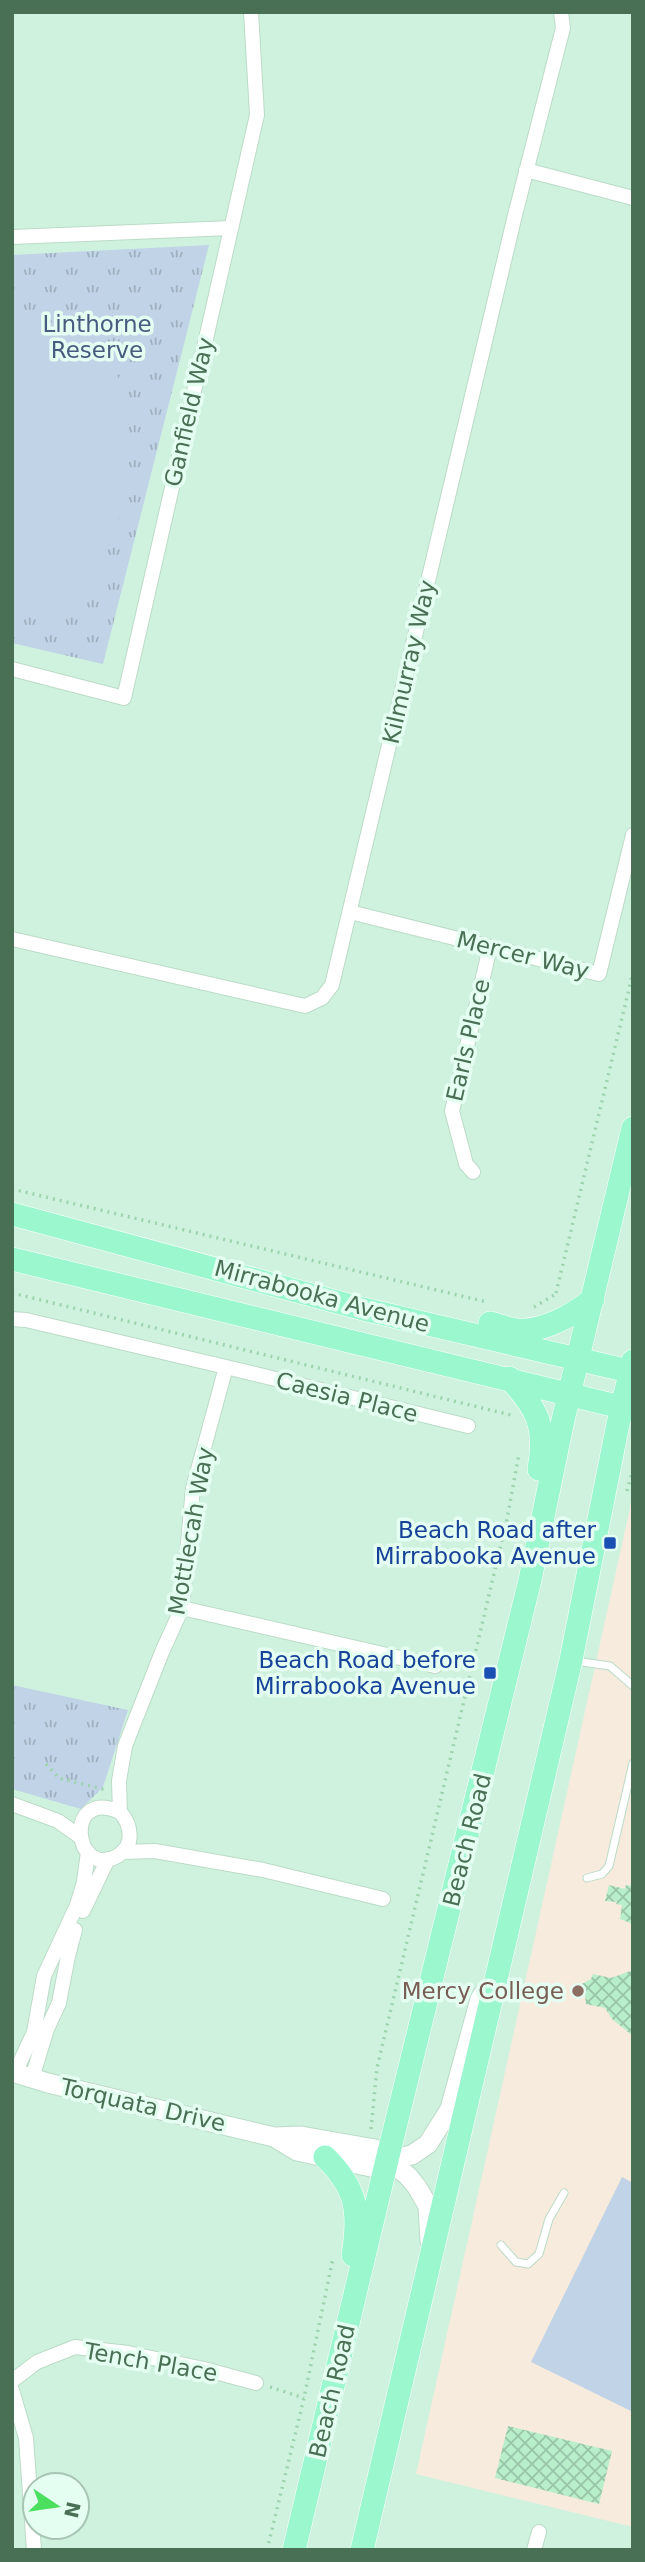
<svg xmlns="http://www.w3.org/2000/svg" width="645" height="2562" font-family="'DejaVu Sans',sans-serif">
<defs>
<pattern id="grass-tufts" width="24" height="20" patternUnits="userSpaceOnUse" patternTransform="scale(1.75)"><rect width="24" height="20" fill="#c0d3e7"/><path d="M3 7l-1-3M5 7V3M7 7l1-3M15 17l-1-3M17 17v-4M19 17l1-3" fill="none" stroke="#9eb0be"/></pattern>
<pattern id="building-cross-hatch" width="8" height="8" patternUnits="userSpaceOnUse" patternTransform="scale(1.75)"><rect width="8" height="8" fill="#b9eeca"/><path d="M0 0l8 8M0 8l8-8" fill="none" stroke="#98c5a7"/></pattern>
</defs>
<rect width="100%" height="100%" fill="#e0fbee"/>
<path fill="#cff2df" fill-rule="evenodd" d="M12,12H633V2550H12ZM35,2485H77V2527H35Z"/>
<path fill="#f6ebdd" d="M633,1484V2527L416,2474L630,1508Z"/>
<path fill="url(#grass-tufts)" d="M209,245L103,664L12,643V255Z
M12,1685L128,1710L103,1787L81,1809L12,1789Z"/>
<path fill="#c0d3e7" d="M12,317L94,329L130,401L124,504L83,615L56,618L12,606Z
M622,2177L633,2183V2412L531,2362Z"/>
<path fill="url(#building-cross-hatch)" d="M609,1885L625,1889L626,1885L633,1886V1924L620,1919L622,1905L616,1904L617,1902L605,1901Z
M633,1970V2036L612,2019L605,2008L586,2004L585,1995L578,1986L591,1979L593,1974L611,1978Z
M508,2426L612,2451L599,2504L495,2478Z"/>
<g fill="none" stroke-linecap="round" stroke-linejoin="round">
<defs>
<path id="service" d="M575,1661L610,1666L633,1686
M587,1878L602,1874L609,1866L633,1763
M501,2245L516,2262L528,2264L539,2254L549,2219L564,2193"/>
<path id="minor" d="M526,170L633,198
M12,237L231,228
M12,669L124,698L257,115L251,12
M350,912L599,974L633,835
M12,939L305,1006L322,998L332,985L515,215L563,28L561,12
M473,1172L466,1164L452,1111L490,947
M12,1319L26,1320L226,1367L193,1488L182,1608L162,1652L125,1746L119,1781L120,1812C131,1824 135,1844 119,1855C74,1883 62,1786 120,1812
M226,1367L468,1426
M182,1608L435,1666
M12,1804L58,1821L79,1836
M122,1852L155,1851L263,1870L383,1899
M83,1911L108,1859
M15,2073L34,2032L44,1976L77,1905L84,1882L88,1852
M32,2078L47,2029L59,2003L68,1956L75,1930
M12,2381L37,2362L75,2347L128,2353L204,2369L256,2383
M12,2390L26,2438L34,2550
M534,2550L539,2532"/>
<path id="tertiary" d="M12,2072L48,2083L274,2137L301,2136L375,2149L408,2176L417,2187L428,2206L430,2241
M274,2137L297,2151L371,2167L387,2160L412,2155L428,2144L450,2109L480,1999L486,1990"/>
<path id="primary" d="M12,1214L363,1309L633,1372
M12,1259L633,1410
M490,1323C499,1325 508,1329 517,1330C544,1332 573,1315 593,1299
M509,1378C537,1408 547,1427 539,1469
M325,2157C357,2188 360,2212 353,2255
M294,2550L387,2160L530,1580L563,1420L633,1128
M362,2550L571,1660L618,1424L633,1361"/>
</defs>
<use href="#service" stroke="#bbdbc7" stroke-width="9"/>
<use href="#minor" stroke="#bbdbc7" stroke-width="16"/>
<use href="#tertiary" stroke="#bbdbc7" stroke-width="21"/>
<use href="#primary" stroke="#fff" stroke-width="24"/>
<path stroke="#9dd3ad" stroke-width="3.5" stroke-dasharray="2 5" stroke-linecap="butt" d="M12,1189L487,1302
M12,1293L515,1416
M556,1293L633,972
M534,1307L556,1294
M627,1491L633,1469
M46,1764L59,1778L106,1790
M371,2129L377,2068L507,1519L519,1454
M270,2387L304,2398
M267,2550L304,2398L333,2258"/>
<use href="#service" stroke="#fff" stroke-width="7"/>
<use href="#minor" stroke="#fff" stroke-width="14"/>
<use href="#tertiary" stroke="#fff" stroke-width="19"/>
<use href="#primary" stroke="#9bf7cd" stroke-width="23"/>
</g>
<g fill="#1a4fb4" stroke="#e5fef2" stroke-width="2.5">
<rect x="603" y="1536" width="14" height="14" rx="3.5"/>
<rect x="483" y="1666" width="14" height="14" rx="3.5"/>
</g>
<circle fill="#8d6e63" stroke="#e5fef2" stroke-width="2.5" cx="578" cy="1991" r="7"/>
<g text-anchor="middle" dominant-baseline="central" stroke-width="7" stroke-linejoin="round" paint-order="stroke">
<g font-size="23" fill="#475d80" stroke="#e5fef2">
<text x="97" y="324">Linthorne<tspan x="97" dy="26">Reserve</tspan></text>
</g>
<g font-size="23" fill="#497054" stroke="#e5fef2">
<text transform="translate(189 412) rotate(-77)">Ganfield Way</text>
<text transform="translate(409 662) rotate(-77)">Kilmurray Way</text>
<text transform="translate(523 955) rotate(14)">Mercer Way</text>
<text transform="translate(468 1040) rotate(-77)">Earls Place</text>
<text transform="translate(322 1296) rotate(15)">Mirrabooka Avenue</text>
<text transform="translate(347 1397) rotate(14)">Caesia Place</text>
<text transform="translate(191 1531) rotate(-80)">Mottlecah Way</text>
<text transform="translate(467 1840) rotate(-76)">Beach Road</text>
<text transform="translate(143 2105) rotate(13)">Torquata Drive</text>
<text transform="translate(151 2362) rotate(10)">Tench Place</text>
<text transform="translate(332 2391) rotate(-77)">Beach Road</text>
</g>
<g font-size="23" fill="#164399" stroke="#e5fef2" text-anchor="end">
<text x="596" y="1530">Beach Road after<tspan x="596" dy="26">Mirrabooka Avenue</tspan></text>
<text x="476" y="1660">Beach Road before<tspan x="476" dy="26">Mirrabooka Avenue</tspan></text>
</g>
<g font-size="23" fill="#785e54" stroke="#e5fef2" text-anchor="end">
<text x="564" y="1991">Mercy College</text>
</g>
</g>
<rect width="645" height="2562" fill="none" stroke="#497054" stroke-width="28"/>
<g transform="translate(56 2506) rotate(103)"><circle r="33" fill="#e5fef2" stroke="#a7c5b3" stroke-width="2"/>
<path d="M0-5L12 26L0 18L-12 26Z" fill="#4adf5f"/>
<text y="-10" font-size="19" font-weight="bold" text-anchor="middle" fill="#497054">N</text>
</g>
</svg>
